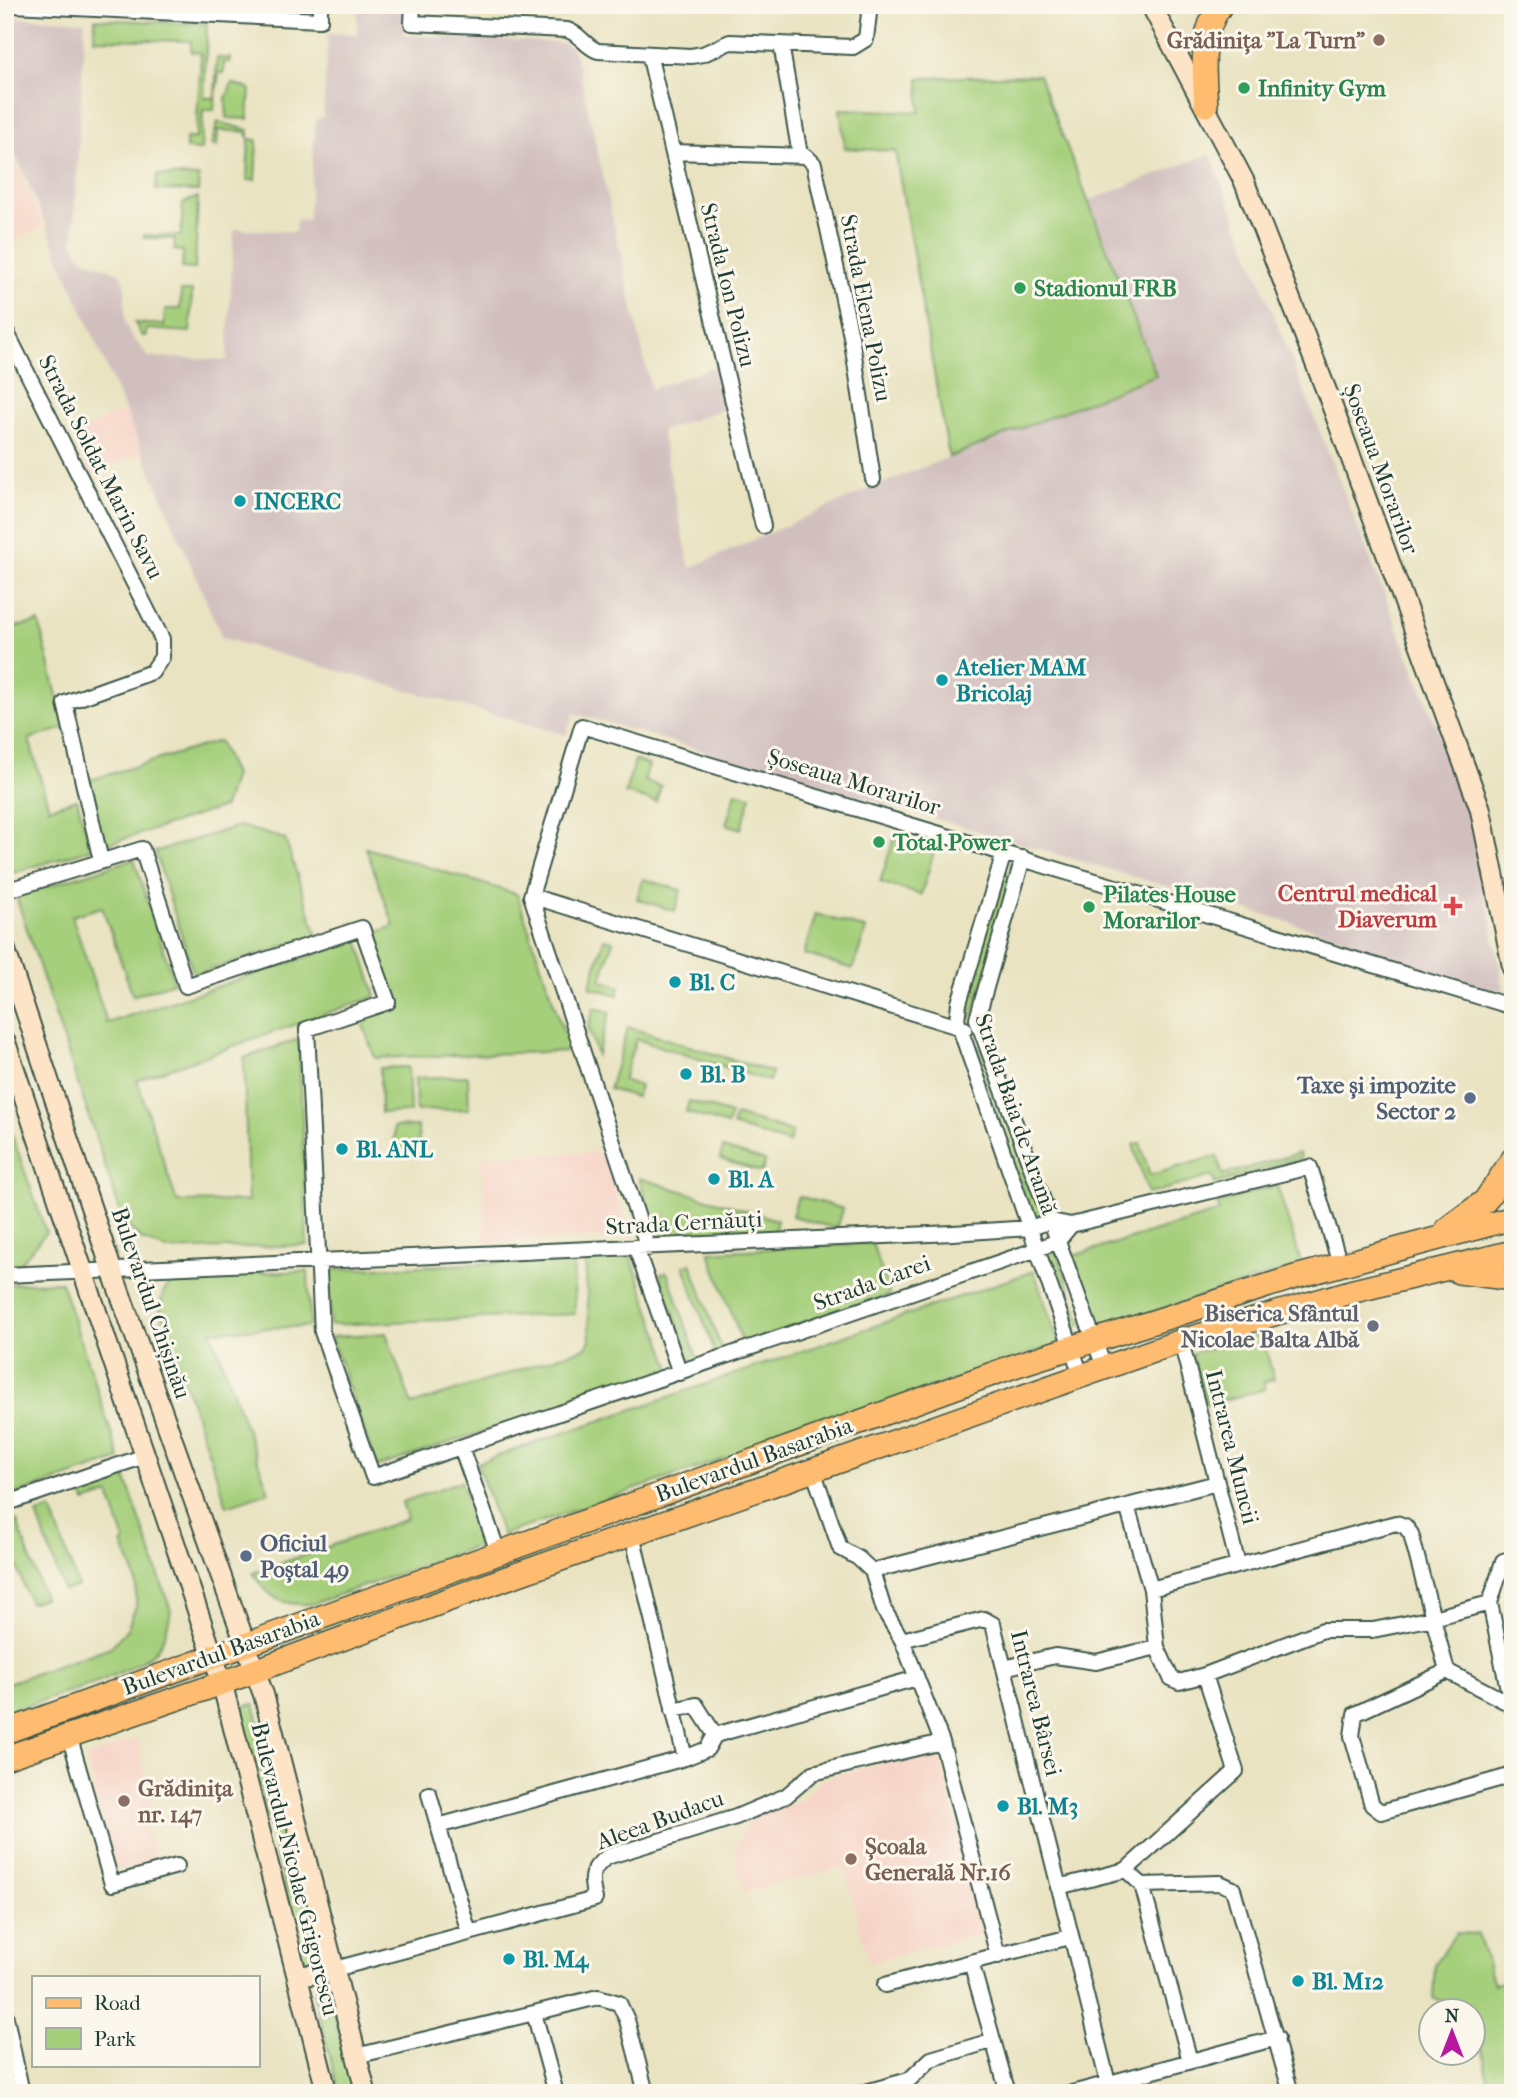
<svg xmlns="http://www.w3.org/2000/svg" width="1518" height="2098" font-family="'IM FELL French Canon',serif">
<rect width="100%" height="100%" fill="#fbf7ec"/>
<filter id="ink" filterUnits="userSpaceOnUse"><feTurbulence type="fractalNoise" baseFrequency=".0143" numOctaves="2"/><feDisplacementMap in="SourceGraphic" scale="14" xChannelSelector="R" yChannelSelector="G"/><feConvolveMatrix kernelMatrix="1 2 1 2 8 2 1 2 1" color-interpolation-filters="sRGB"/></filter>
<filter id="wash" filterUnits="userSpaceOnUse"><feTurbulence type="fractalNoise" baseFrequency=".00686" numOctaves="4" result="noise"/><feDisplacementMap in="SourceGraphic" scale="28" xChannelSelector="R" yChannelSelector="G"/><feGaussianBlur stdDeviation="1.57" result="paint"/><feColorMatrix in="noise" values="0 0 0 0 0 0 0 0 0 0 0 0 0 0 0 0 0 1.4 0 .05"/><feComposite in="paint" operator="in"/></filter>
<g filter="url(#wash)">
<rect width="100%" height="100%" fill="#e9e3c1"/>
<path fill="#f6d2c4" d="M15,163L44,227L5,245V168Z
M124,410L143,453L91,476L72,434Z
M601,1152L631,1237L485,1242L482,1156Z
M137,1738L155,1815L145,1818L155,1860L113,1870L86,1758Z
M937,1749L985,1933L869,1963L844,1867L743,1892L735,1852L750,1813L801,1802L820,1780Z"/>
<path fill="#d1bfbe" d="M358,5H405L404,35L565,43L575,52L651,389L716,366L726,408L661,431L690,568L876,486L1156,375L1087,201L1210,154L1470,811L1504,989L1494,991L1375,956L1343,938L574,713L566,735L222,638L5,129V17L85,21L73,243L82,258L121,274L125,287V322L131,336L149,357L227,360L234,229L295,232L296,219L308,220L316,120L323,117L328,33L357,34Z"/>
<path fill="#a6cf7b" stroke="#628658" stroke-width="2" d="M95,19L207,24L204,98H215L217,58H230V62H224V73H219L214,110H203L201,150L186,149V138H196L201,53L191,52V41L94,39Z
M1039,75L1156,375L949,457L895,151L845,148L840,109L920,112L919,78Z
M232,83L250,89L248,119L227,118L226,99Z
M218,122L249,130V139L257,140L255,180H247L249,140L246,132L218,130L217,146L211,145Z
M157,175L199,177L198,191L156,190Z
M198,197L195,269L182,268L183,251L174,250L175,239L144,238V235L181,236L183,203Z
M181,291H192L190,332L146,329V336H142L135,323L164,325L165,309H180Z
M39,622L65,728L29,739L49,808L77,799L91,849L10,874L5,858V629Z
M219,741L234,775L224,807L102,846L87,781Z
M635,760L649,765L644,781L661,786L656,802L625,793Z
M736,792L751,796L741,829L726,824Z
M239,826L285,839L317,935L194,975L155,852Z
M894,839L934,852L921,895L880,882Z
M366,848L517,894L570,1051L375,1058L360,1016L396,1003L373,934L394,926Z
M134,859L174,982L133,996L102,907L72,916L107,1023L358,940L376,996L137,1080L177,1202L248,1201L244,1058L299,1039L307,1245L168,1250L142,1240L124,1223L16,896Z
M1006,873L1014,878L972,1018L962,1017L1002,875Z
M643,879L681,890L675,911L637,899Z
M816,914L866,929L853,969L804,954Z
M604,939L613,941L601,980L620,987L618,995L590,987Z
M594,1008L610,1012L597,1055L588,1028Z
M628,1027L772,1072L769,1081L636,1039L623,1080L640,1086L636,1097L609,1089Z
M978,1047L983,1049L1043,1214L1035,1219L1032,1218L974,1049Z
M408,1067L410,1112L381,1113L380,1068Z
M468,1076L469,1109L416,1111L415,1078Z
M689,1101L731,1114L727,1125L686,1112Z
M5,1115L46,1232L19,1265L5,1266Z
M736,1115L792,1132L789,1143L732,1126Z
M418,1126L419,1153L395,1154L394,1127Z
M1140,1143L1150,1175L1217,1156L1223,1175L1299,1153L1301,1158L1215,1184L1212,1176L1148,1194L1133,1145Z
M723,1148L765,1161L762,1172L720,1159Z
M639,1178L777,1220L774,1232L658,1236Z
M1277,1185L1302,1265L1098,1329L1073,1256L1219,1212L1217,1204Z
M798,1196L843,1209L837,1229L792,1216Z
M872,1243L890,1295L743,1344L709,1252Z
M1052,1250L1057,1252L1082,1324L1074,1329L1071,1328L1045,1255Z
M631,1257L671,1369L377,1467L331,1337L386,1333L412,1405L585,1348L590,1340L585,1259Z
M573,1260L575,1314L330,1325L328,1270Z
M691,1263L722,1351L715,1353L684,1266Z
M308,1271L310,1326L211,1331L269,1492L227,1506L160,1311C161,1302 161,1293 168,1286C184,1270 281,1273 308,1271Z
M1034,1271L1059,1344L502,1535L477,1463Z
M667,1272L698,1360L691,1362L660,1274Z
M61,1282L120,1459L5,1498V1284Z
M1262,1335L1274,1379L1264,1382L1265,1389L1206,1405L1192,1353Z
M124,1473L171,1611C168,1625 165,1640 155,1651C132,1676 41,1700 5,1713V1684L111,1647L127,1629L136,1606V1579L122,1543L125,1541L109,1494L85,1502L80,1488Z
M461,1481L483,1544L313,1604C282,1606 269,1599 253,1573L407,1519L402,1502Z
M51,1509L78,1586L64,1591L37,1514Z
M17,1521L44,1598L30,1603L5,1534V1525Z
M254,1704L318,1955L316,1961L310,1963L304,1959L238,1708Z
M1456,1933L1478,1934L1494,1984L1513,1980V2090L1490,2086L1472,2010L1433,1998L1435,1964Z
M323,1986L328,1990L355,2093H339L314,1994L317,1988Z"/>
</g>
<g filter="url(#ink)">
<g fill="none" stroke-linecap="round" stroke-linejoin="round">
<defs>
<path id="street" d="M13,5L320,20V5
M413,5L412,23L567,30C581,34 584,46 598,51L691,56L703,54L730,42L853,47L866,39L870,5
M781,44L800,155
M649,54L763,526
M673,152L806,156L814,164L851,336L873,479
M5,329L162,639V657L152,672L65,703L101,861
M1004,853L959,1003L957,1020L1081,1375
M1023,858L977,1019L1104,1367
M5,891L142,849L186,986L362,928L388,1002L307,1029L322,1332L373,1477L1032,1251L1058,1241L1071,1225
M531,896L965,1029
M636,1248L680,1373
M648,1248L531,896L582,726L1513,1007
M5,1275L953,1233L1030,1228L1051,1221L1071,1225L1310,1167L1340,1264
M1181,1341L1238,1565
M461,1447L498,1552
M813,1470L840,1548L858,1558L872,1571L884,1610L902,1640L942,1742L998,1956
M5,1504L145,1456
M1127,1506L1151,1589
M1396,1523L1405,1526L1411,1534L1433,1618L1373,1630H1323L1205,1675L1179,1682L1171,1678L1157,1647L1151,1589Z
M632,1534L685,1758
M872,1571L1217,1483
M1490,1603L1512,1708
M902,1640L984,1619L993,1624L1108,2083
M1004,1668L1055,1656L1096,1662L1157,1647
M1447,1671L1355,1714L1352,1736L1372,1805L1381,1812L1513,1775
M1512,1705L1447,1671L1433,1618L1490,1603L1503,1561L1513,1558
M673,1710L696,1705L715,1735
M69,1735L112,1884L177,1866
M429,1794L469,1933
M438,1826L685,1758L707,1749L715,1735L917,1678
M1126,1870L1142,1885L1190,2061
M1142,1885L1220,1883L1233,1889L1291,2093
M1058,1887L1126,1870L1236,1771L1205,1675
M335,1969L595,1899C590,1879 589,1870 607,1857L736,1817L786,1796L813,1773L942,1742
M885,1985L971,1962
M5,2013L22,2093
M534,2013L598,1997L619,2003L627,2020L646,2093
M356,2056L534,2013L556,2093
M862,2093L909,2080L931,2059L991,2041
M1008,2093L971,1962L1070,1937
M1072,2093L1277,2038"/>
<path id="secondary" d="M1151,5L1244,181L1328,395L1480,808L1513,969
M5,949L112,1271L264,1696L366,2093
M5,1041L222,1683L327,2093
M299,1977L335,1969"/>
<path id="primary" d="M1206,105C1204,71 1199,34 1221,5
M1447,1229L1485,1201L1513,1159
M1459,1272L1513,1279
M5,1732L1017,1365L1295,1277L1513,1218
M5,1758L222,1683L507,1578L1181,1341L1350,1292L1513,1252"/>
</defs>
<use href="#street" stroke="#3d5649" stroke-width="18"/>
<use href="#secondary" stroke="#3d5649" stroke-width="23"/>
<use href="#primary" stroke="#3d5649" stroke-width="26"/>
<use href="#street" stroke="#fff" stroke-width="14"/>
<use href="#secondary" stroke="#fee4c6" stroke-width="19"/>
<use href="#primary" stroke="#fdbc70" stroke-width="23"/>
</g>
</g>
<g fill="#8d6e63" stroke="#fbf7ec" stroke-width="2.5">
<circle cx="1379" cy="40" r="7"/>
<circle cx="124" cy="1801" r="7"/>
<circle cx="851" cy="1859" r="7"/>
</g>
<g fill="#2e9e5b" stroke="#fbf7ec" stroke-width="2.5">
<circle cx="1244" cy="88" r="7"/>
<circle cx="1020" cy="288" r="7"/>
<circle cx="879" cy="842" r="7"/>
<circle cx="1089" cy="907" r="7"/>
</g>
<g fill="#0f9aa8" stroke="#fbf7ec" stroke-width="2.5">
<circle cx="240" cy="501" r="7"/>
<circle cx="942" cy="680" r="7"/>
<circle cx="675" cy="982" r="7"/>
<circle cx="686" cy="1074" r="7"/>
<circle cx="342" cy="1149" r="7"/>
<circle cx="714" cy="1179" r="7"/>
<circle cx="1003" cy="1806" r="7"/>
<circle cx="509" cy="1959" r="7"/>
<circle cx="1298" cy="1981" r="7"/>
</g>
<path fill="#e0444e" stroke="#fbf7ec" stroke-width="2.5" d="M1449.5 895.5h7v7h7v7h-7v7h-7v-7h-7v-7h7z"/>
<g fill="#5c6f8a" stroke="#fbf7ec" stroke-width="2.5">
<circle cx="1470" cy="1098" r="7"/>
<circle cx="246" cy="1556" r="7"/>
</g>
<circle fill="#6b7280" stroke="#fbf7ec" stroke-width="2.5" cx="1373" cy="1326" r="7"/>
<g text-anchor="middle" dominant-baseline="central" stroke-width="6" stroke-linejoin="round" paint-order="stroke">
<g font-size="23" font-weight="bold" fill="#785e54" stroke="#fbf7ec" text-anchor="start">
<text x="1365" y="40" text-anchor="end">Grădinița "La Turn"</text>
<text x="138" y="1788">Grădinița<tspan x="138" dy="26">nr. 147</tspan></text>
<text x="865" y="1846">Școala<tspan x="865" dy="26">Generală Nr.16</tspan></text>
</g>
<g font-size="23" font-weight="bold" fill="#27864d" stroke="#fbf7ec" text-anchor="start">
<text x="1258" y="88">Infinity Gym</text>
<text x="1034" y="288">Stadionul FRB</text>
<text x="893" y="842">Total Power</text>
<text x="1103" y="894">Pilates House<tspan x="1103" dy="26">Morarilor</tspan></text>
</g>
<g font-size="23" fill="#1f3d34" stroke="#fbf7ec">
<text transform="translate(728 285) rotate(76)">Strada Ion Polizu</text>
<text transform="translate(866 308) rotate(79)">Strada Elena Polizu</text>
<text transform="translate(101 467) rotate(63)">Strada Soldat Marin Savu</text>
<text transform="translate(1381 469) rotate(70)">Șoseaua Morarilor</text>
<text transform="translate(854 782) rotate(17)">Șoseaua Morarilor</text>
<text transform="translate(1016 1114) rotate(71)">Strada Baia de Aramă</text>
<text transform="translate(684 1223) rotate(-3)">Strada Cernăuți</text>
<text transform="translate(872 1283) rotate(-20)">Strada Carei</text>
<text transform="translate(151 1303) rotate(71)">Bulevardul Chișinău</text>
<text transform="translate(1232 1447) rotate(76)">Intrarea Muncii</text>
<text transform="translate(754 1460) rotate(-20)">Bulevardul Basarabia</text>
<text transform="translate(221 1653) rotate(-20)">Bulevardul Basarabia</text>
<text transform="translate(1036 1703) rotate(76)">Intrarea Bârsei</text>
<text transform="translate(660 1820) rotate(-20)">Aleea Budacu</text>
<text transform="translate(295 1869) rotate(76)">Bulevardul Nicolae Grigorescu</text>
</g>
<g font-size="23" font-weight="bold" fill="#0d838f" stroke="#fbf7ec" text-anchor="start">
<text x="254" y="501">INCERC</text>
<text x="956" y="667">Atelier MAM<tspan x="956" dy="26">Bricolaj</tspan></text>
<text x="689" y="982">Bl. C</text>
<text x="700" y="1074">Bl. B</text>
<text x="356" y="1149">Bl. ANL</text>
<text x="728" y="1179">Bl. A</text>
<text x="1017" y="1806">Bl. M3</text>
<text x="523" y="1959">Bl. M4</text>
<text x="1312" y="1981">Bl. M12</text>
</g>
<g font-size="23" font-weight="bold" fill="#be3a42" stroke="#fbf7ec" text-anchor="end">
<text x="1437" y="893">Centrul medical<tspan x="1437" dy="26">Diaverum</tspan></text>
</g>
<g font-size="23" font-weight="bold" fill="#4e5e75" stroke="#fbf7ec" text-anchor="end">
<text x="1456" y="1085">Taxe și impozite<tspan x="1456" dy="26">Sector 2</tspan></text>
<text x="260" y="1543" text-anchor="start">Oficiul<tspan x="260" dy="26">Poștal 49</tspan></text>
</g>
<g font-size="23" font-weight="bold" fill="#5b616d" stroke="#fbf7ec" text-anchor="end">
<text x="1359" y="1313">Biserica Sfântul<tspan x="1359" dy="26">Nicolae Balta Albă</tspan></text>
</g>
</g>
<rect width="1518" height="2098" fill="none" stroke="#fbf7ec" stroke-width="28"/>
<rect x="32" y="1976" width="228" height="91" fill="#fbf7ec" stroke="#a3ada2" stroke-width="2"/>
<rect x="46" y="1998" width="35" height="10" fill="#fdbc70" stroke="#a3ada2" stroke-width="2"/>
<text x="94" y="2010" font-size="21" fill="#1f3d34">Road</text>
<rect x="46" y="2028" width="35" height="21" fill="#a6cf7b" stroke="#a3ada2" stroke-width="2"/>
<text x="94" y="2046" font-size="21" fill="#1f3d34">Park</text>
<g transform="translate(1452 2032)"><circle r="33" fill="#fbf7ec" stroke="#a3ada2" stroke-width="2"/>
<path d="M0-5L12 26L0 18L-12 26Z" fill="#b5179e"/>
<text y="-10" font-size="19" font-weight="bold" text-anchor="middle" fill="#1f3d34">N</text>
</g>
</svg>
